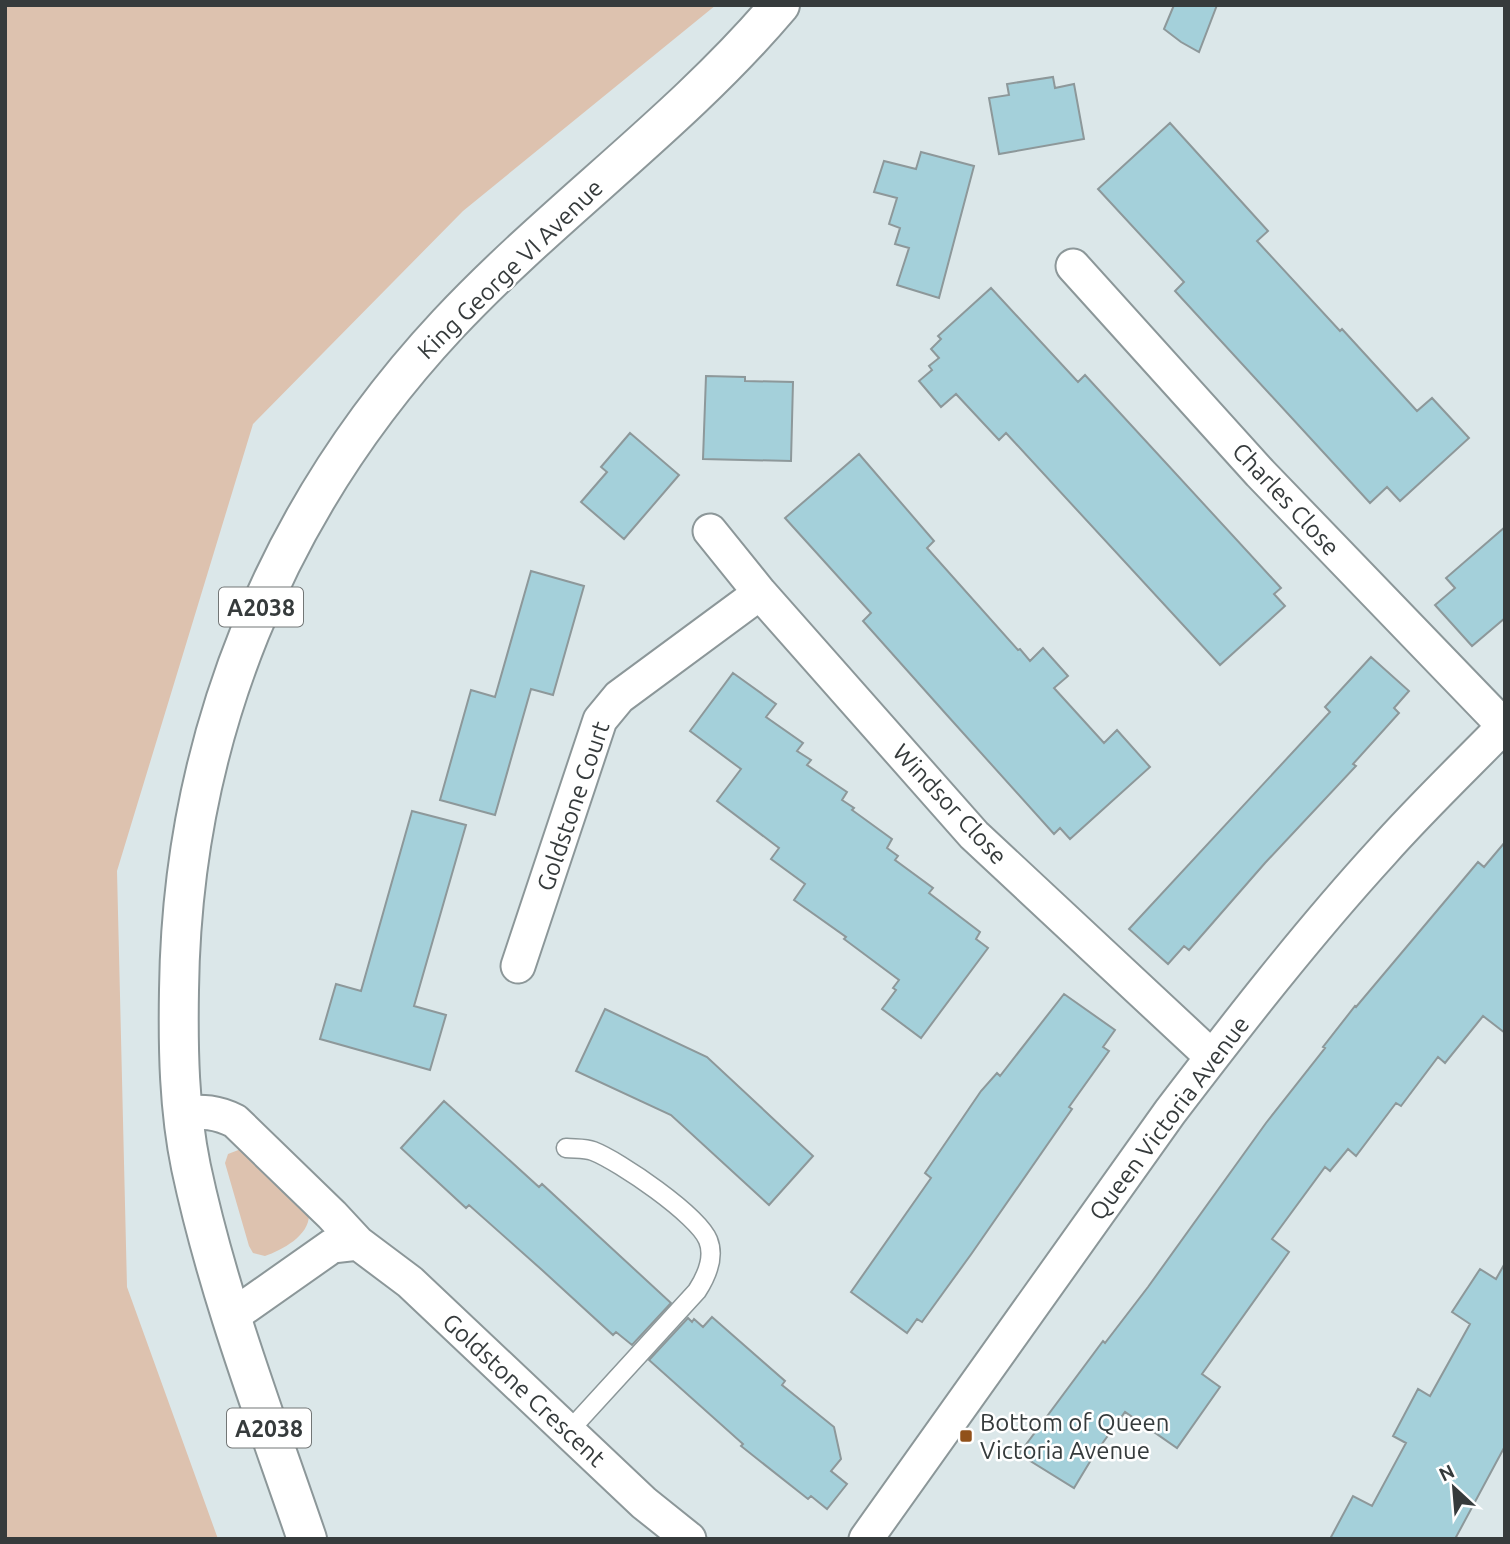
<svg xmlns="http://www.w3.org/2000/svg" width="1510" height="1544" font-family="Ubuntu,sans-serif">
<rect width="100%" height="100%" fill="#dbe7e9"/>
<path fill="#ddc2af" d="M5,5H716L463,211L253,424L117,871L127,1287L218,1539H5Z
M241,1149L309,1215C309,1236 282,1250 265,1256L253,1253L249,1246L225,1163L228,1154Z"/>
<path fill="#a4d0da" stroke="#8d989a" stroke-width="2" d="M1174,5H1217L1199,52L1181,42L1164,29Z
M1053,77L1055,88L1074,84L1084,139L999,154L989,98L1009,95L1007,84Z
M1170,123L1268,231L1257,241L1340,331L1342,329L1417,411L1432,398L1469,438L1400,501L1387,487L1370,503L1175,291L1184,282L1098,189Z
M921,152L974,166L939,298L897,285L909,248L895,244L900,228L889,224L897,198L874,192L884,161L916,169Z
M991,288L1078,382L1085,375L1281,588L1274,594L1285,606L1220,665L1006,433L999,440L956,394L941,407L919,381L932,370L929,366L939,358L931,349L941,339L938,336Z
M706,376L745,377V381L793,382L791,461L703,459Z
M630,433L679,475L624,539L581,502L607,472L601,467Z
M859,454L934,541L927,548L1018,650L1020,649L1030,661L1043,648L1068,676L1054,688L1104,743L1117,730L1150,767L1070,839L1060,828L1054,834L946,714L863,621L871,613L785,518Z
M1505,527V618L1472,646L1435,605L1455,588L1446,578Z
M531,571L584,586L553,695L531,689L495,815L440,800L471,690L495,697Z
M1371,657L1409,691L1394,708L1399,713L1353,764L1356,766L1265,863L1189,950L1184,946L1168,964L1129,929L1330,712L1325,707Z
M733,673L776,704L766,717L803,743L797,751L811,760L807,765L847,792L842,800L854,808L852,810L892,839L887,848L898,856L895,860L933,888L929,893L980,932L976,939L988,948L921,1038L882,1009L896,990L893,988L899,980L844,939L846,937L794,900L805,884L771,859L779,848L717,801L741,769L690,731Z
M412,811L466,825L414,1006L446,1015L430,1070L320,1039L336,984L361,991Z
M1505,842V1033L1483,1016L1445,1063L1438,1057L1401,1106L1396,1103L1356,1156L1348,1149L1330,1171L1325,1167L1272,1239L1289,1252L1202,1374L1220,1387L1177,1448L1125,1412L1094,1455L1074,1488L1019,1454L1103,1341L1105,1343L1148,1287L1266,1123L1325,1048L1323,1047L1355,1006L1356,1007L1478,862L1484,867Z
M1064,994L1115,1030L1103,1047L1109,1051L1069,1107L1072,1109L972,1253L922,1322L917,1319L907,1333L851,1292L931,1178L925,1173L981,1091L997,1073L1000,1076Z
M605,1009L707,1057L813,1156L769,1205L671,1115L576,1071Z
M444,1101L539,1187L542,1184L671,1303L632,1345L616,1332L613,1335L542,1270L469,1205L466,1208L401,1148Z
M1505,1263V1446L1455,1539H1330L1353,1496L1372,1506L1406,1443L1393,1436L1418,1389L1430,1396L1470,1324L1452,1312L1480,1269L1496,1279Z
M712,1317L785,1381L782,1385L834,1427L841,1459L831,1471L847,1484L827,1509L811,1496L808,1499L741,1446L743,1444L649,1360L688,1318L692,1322L694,1319L703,1327Z"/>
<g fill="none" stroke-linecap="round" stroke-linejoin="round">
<defs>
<path id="service" d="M566,1148C575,1149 585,1148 593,1151C619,1161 698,1215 708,1240C715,1257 706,1277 697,1291L568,1432"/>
<path id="minor" d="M1073,266L1260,473L1504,726
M710,531L760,593L974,835L1212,1057
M518,966L600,720L619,697L760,593
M183,1113C203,1111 217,1112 235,1121L332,1215L358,1243
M231,1317L332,1246L358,1243L410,1282L644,1503L689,1539
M866,1539L1170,1112C1238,1023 1307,934 1382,852C1421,808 1464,767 1505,725"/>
<path id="primary" d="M307,1539C265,1416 218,1294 191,1167C179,1109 178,1049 179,990C182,739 276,508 448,324C553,212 680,123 780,5"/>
</defs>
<use href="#service" stroke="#8c9799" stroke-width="21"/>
<use href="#minor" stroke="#8c9799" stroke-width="37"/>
<use href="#primary" stroke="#8c9799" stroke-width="42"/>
<use href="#service" stroke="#fff" stroke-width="18"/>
<use href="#minor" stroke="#fff" stroke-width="33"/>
<use href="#primary" stroke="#fff" stroke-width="38"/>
</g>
<rect fill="#91511a" stroke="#fff" stroke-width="2.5" x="959" y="1429" width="14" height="14" rx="3.5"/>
<g text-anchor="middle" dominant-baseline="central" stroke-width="5" stroke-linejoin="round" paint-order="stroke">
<g fill="#fff" stroke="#727676" stroke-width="2">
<rect x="219" y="587.5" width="84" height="39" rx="5"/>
<rect x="227" y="1408.5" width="84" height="39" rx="5"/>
</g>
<g font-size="23" font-weight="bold" fill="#363b3c">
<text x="261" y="607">A2038</text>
<text x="269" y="1428">A2038</text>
</g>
<g font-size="24" fill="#363b3c" stroke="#fff">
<text transform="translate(510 269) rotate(-44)">King George VI Avenue</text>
<text transform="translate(1286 499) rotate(47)">Charles Close</text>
<text transform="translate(950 804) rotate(47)">Windsor Close</text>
<text transform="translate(573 806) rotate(-71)">Goldstone Court</text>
<text transform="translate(1169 1118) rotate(-53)">Queen Victoria Avenue</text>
<text transform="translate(524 1390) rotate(43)">Goldstone Crescent</text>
</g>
<g font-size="24" fill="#363b3c" stroke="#fff" text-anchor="start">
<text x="980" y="1422">Bottom of Queen<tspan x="980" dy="28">Victoria Avenue</tspan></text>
</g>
</g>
<rect width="1510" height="1544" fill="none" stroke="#363b3c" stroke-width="14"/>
<g transform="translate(1454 1488) rotate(334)" stroke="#ffffff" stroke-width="5" paint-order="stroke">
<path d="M0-5L12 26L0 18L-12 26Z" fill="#363b3c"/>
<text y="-10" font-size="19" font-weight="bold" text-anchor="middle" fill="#363b3c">N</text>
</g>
</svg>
